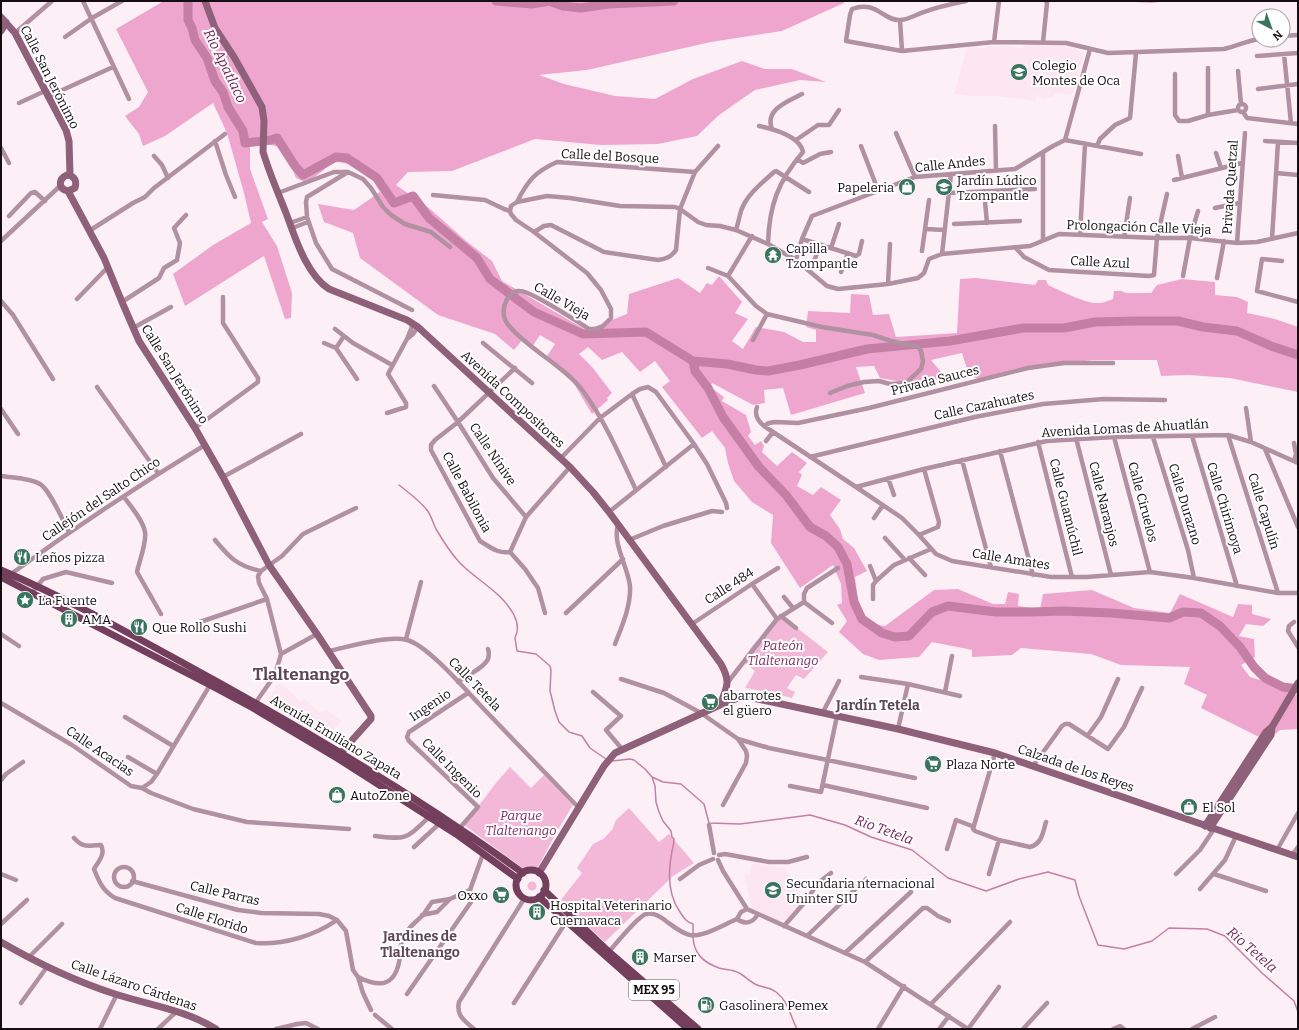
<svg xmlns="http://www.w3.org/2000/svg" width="1299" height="1030" font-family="Bitter,serif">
<rect width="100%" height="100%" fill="#fcf0f6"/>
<path fill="#fce6f1" d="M1029,44L1060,45L1084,52L1072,95L1055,93L1053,97L1042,99L1037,94L1035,101L997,96H970L954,94L968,45L985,49L986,46L999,47L1001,45L1020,48Z
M277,684L286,687L301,702L305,699L319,712L327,710L342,721L325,739L266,703Z
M755,863L764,866L784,867L805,902L786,922L776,920L752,909L745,879L746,873L750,874L751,866Z"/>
<path fill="#f3b8d7" d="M779,614L828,652L804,679L796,675L787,688L795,692L792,698L768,692L745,688L755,671L742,661L753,645L777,619Z
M510,767L531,788L544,775L573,805L556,833L537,869L531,868L524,869L464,825L496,783Z
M629,808L659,842L669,834L694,863L673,876L605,942L560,901L582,873L577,868L593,844L603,839L612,830L616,820Z
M527.5 886a4.5 4.5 0 1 1 9 0a4.5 4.5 0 1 1-9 0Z"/>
<path fill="#efa6ce" d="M162,1H844V3L782,31L711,42L587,70L539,75L564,84L615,96L655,99L693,79L742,61L765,69H792L826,82L800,80L755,90L719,115L697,136L658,144L601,145L535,139L452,171L408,172L396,185L429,208L465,240L492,261L502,281L586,330L627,314L629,294L678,278L700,293L707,283L712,285L719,276L742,302L735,313L748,319L732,341L743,349L756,327L784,332L803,342H816V330L806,327L808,311L850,313L851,294L869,295L873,315L889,314L896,337L957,333L960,279L976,278L1035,285L1038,280H1046L1048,285C1059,290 1086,304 1098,303C1103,303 1108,301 1113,299L1114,291H1121L1126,293H1151L1157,285L1182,279L1215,282V295L1237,297L1248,302L1247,313L1275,319L1298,327V392L1230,378L1189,375L1161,376L1157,360H1092L1051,365L978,379C968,376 965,363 962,353L931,360L945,377L907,389L902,382L880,378L874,366L856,367L865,393L791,415L783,388L764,390L765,403L753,405L712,383L710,387L724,397L722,401L746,415L751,432L748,436L755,445L761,441L764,446L762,452L777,466L792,452L807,463L799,472L802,475L797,486L813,495L821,487L841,500L830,515L840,529L843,539L854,548L867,571L855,577C858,599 857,623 885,626L934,590L958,589L993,604H1005L1008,592L1019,594L1018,606L1040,609L1043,594L1092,590L1134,608L1170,613L1180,594L1233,617L1238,604L1252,605V614L1271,619L1263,626L1246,624L1239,636L1254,639L1255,657L1241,665L1250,677L1270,683L1296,695L1298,692V729L1280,730L1267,741L1201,708L1207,695L1184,684L1190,667L1121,665L1091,654L1021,648L1012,655L972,657V650L932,642L919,657L879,660L863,654L839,632L847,621L837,605L842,603L841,584L833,565L800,588L771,543L773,515L752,502L734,481L728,463L725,448L712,431L702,438L662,387L670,381L655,361L640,372L622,352L602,360L588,347L579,354L593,368L612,393L607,398L608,400L592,414L573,382L545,359L555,344L540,335L532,347L523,339L514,350L495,334L438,315L360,258L353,233L324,222L318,204L354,210L380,192L365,168L335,161L307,183L296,178L284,148L250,140V169L268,219L262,222L277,246L292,293L291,318L285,319L264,256L185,306L173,274L213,245L251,223L244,193L227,133L213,103L165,136L143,146L139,134L125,116L139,107L148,92L116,29L162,2Z
M1118,1H1169L1151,3Z"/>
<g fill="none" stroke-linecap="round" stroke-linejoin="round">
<path stroke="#c57fa5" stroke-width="1.5" d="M399,485C409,493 419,500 427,510C431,515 433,523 436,529C443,541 450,552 459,562C476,580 502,592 514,615C518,623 519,630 515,638L517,651L536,654L550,666L551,670L550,691L555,711L559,722L569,732L582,736L590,748L606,759
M612,761L630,759L634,760L645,769L652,777L655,786L656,802L659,812L663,821L671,831L672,837L674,839C674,844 673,847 672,851C668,871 668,895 680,912C684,918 686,922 693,924V933
M652,777L663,782L681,784L704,804L709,823L740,824L810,815L845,825L871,837L912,850L948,878L986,891L1019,879L1048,872L1075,880L1079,896L1098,945L1124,949L1152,941L1169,928L1207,929L1225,936L1262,973L1294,1001L1298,1012
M693,937C694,954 703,962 719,968C725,970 733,969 739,973C745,976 750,982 757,985C764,988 770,987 776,992C789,1002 790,1016 797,1029"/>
<path stroke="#c57fa5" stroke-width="9" d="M188,1V20L192,28L195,40L207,58L215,81L223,92L228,107L243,131L245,143L271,140L277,138L295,166L303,175L336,157L347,158L377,178L394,203L413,196L429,218L477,258L490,279L534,312L583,334L646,332L693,361
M496,1L532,4L549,1L563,6L581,8L608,4L674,1
M1298,355L1271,346L1237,331L1203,327L1178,321H1136L1095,322L1064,328H1023L950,341L867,349L800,365L768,371L756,370L727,364L693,361L695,371L708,388L723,417L759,467L786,495L810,527L826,536L838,547L847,564L854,602L862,619L882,633L895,637L909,636L932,612L948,606L996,612H1030L1063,611L1111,613L1169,618L1183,612L1201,613L1220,626L1240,647L1254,667L1265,678L1283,687L1298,689"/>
<path stroke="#b090a1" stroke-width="4.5" d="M83,1L129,99
M966,1C951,4 937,7 924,12C917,14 908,20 900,20C883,21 877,0 852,9L850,15L846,41L902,51L994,42L1066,43L1108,53L1224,49C1236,46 1247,41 1259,39
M900,20L902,51
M15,33L52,1
M1283,36L1298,35
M65,37L92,18L122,1
M994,42L999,1
M1043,42L1047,3L1046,1
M1284,54L1291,123
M1257,56L1298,53
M1238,71L1241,104
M1175,74V115L1179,121H1188L1208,115L1238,110
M1258,89L1298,84
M47,97L113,67
M19,103L45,91
M1238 108a4 4 0 1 1 8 0a4 4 0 1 1-8 0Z
M1243,112L1247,118L1298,124
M1208,115V68
M759,126C773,129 800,136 803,152C778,181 769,206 768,244
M995,126L996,170
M772,129C764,109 789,101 802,94
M896,133L915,177
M796,140L818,125H829L839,110
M1065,140L1090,49
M1065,140L1141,154
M215,141L226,175L235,197
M1265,141L1298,143
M861,146L878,190
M1097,146L1100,139L1115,125L1130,118L1136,53
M1,148L9,163
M1216,153L1221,168
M154,156L162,165L168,178
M1178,156L1182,178
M797,159L803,163L820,154L831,152
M348,172L307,197L306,202L307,217L316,243L332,269L412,310
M1276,173L1298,175
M1174,180L1242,163
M984,191L987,223
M278,193L334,172H348L363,179L371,188L383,207L391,215L405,224L431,232L450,247
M950,193L1035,189
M433,195L485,200L504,209L510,211
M517,202C528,180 535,172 557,162L695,172
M1215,208L1239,203
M9,216L31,193L35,192L45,201
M290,223L307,217
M954,224L1020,221
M292,228L308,222
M926,229L944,230
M736,230C738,224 739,218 741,211C746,195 762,183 774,172L776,171L809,192
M89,231L133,203L145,197L154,188L225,134
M534,232L544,226L551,225L604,252L658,260C666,259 671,257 676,250L680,209L695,172L718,146
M1080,235L1085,144
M1124,237L1130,198
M802,239L856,256L859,254L862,241
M1272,239L1278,142
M1043,240V153
M1,241L60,186
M1237,243L1245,133
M831,248L839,224
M1016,248L1024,257L1049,270L1149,276L1154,275L1157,238L1167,194
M922,251L929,200
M942,254L951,174
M796,260L802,239L812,216L915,177L1015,169L1053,146L1065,140
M1282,261L1262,259L1257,291L1298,302
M813,265L820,244
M708,268L728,276L756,306L767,314L822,327L873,335L891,341L918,347L921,351L923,361L921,369L906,383L890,384L879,381L864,382L847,386L830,393
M841,272L848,253
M728,276L752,236
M1183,276L1190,238L1198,211
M1217,278L1224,241
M888,284L890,244
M77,299L108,267
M1,301L13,315L53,379
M122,302L159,278L164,268L177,260L180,243L174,228L186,215
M133,328L171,307
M335,329L353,343L392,365
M344,336L336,348L357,379
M407,339L413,334L418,327
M753,340L767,314
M324,343L336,348
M483,343L532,383
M434,386L458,422L493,478L526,517
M97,387L158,473
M632,394L666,467
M757,407C754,415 758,421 764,426L856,487L902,518L919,535L936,554L952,561L1051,577H1087L1150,572L1194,578L1278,593H1298
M1246,408L1251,442
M1,409L18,434
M387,413L406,407V403L388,374L407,339L413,324
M764,426L769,423L775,422L798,423L869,408L1028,368L1064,363H1113
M195,428L258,382V378L223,323V297
M1228,435L1278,593
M1192,436L1237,586
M1114,437L1150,572
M1153,437L1188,550L1194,578
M1076,438L1111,575
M766,441L773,432
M1038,442L1072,577
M1294,443L1296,454L1294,461
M1265,449L1298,527
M1000,451L1033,575
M810,457L975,417L1043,404L1104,399L1165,400
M561,458L600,418L632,394L640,389L648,387L656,392L694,444L707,464L726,503L727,508
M962,460L991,567
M1,476C13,478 30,478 40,484C50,490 63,521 69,532
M223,477L301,434
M888,478L894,495
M856,487L924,469L1047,441L1114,437L1228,435L1251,442L1298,463
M636,490C620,456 605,421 583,391C563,365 531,351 510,327C507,324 505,320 504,316C502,307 508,290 520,291C532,291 576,321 589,329H596L602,327L611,318V309L601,290L587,273L534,232L516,220L511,214L510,211L511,206L517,202L547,196L570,198L620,206L675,207L680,209L698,222L706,225L720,226L736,230L768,244L796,260L827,286L838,289L888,284L918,278L924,273L929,259L942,254L1030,246L1059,234L1157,238H1190L1237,243L1257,242L1298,233
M124,497C131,507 143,520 145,532C147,542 139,562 137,572L161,614
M609,512L694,444
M874,518L883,505
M919,535L938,527L939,522L924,469
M885,538L905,560
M215,540C229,557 237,566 261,571
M629,540L663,526L712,511L722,512
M510,552C498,554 490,547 480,541L431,450V445L435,440L458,422L515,368
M510,552L526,517L570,467
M510,552L525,569L538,588L545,613
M909,558L925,575
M870,566L876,581
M11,574C74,528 139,485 205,445
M752,584L777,619
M32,593L43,579L66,572L112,583
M784,597L793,608
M873,599V585L876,581L894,565L931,549
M804,602V594L807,588L838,568
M804,602L832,623
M566,613L623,559
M781,616L796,628
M200,622L267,599
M1294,622L1289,626L1288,631L1298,647
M692,624L752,584L778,568
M1,634L19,646
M406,639L421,582
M615,644C622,626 631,606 630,586C628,567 612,543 618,525
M329,651C348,647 388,635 407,640C427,645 464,688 479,704C512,738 545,773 578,807
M281,654L317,634
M861,677L908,684L960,696
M621,679L664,693L701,713L738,739L746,751L747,756L746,763L723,805
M458,682C466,676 485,667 488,659C489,656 489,652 488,649
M728,682L777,619L804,602
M593,692L621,716L606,730L622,749
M945,692L952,656
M256,702L275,675L281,654L267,599L259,583L258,576L261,571L282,556L303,534L356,508
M1,703L72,745L131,786L142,788L151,782L157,774L210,685
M823,712L839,681
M125,717L173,746
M898,729L908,684
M1088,735L1101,717L1118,679
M738,739L769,748L915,778
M995,753L973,829L975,831L999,840L1030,847C1042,844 1043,832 1046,822
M128,757L157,774
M1033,766L1062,726L1065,724H1069L1108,749L1124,727L1142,688
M1,780L6,774L23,762
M823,785L927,808
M790,786L821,792L837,716
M142,788L151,793L193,809L247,822L349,829
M709,825L714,853
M458,830L478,807L409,741L407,737L409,732L468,693
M375,836C407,840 406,839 429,817
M74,838C84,849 88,845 101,845C106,854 98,862 94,869C99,882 103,891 115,898L256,943C283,945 314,936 337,920
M414,847L439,824
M947,849L956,820L972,826
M1277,850L1298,813
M719,855L725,854L769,862H788L807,857
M1292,855L1298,847
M718,860L723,871L747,909
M114 877a10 10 0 1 1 20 0a10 10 0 1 1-20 0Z
M1,874L16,880
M989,874L999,840
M1176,874L1200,850L1214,829
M1214,874L1266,891
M680,879L699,865L713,859
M132,881L238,910L261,913L319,914L329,916L337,920L346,931L353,970L358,977L363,993L371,1010
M1200,889L1225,860L1236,836
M470,890L483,854
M422,915L437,912L449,900
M737,919L741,912L747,909L865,962L968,1029
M737,919C745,925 753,923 758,914
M1,924L27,900
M784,926L805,902L818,883L831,873
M807,936L866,879
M845,953L911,892
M607,954C614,946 638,916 646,914C653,912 661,917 666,921C673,926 681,933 690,935C704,937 723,925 737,919
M29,957L62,924
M865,962L923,908H927L938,916L949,921
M358,977C382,989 396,985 400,957C401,951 400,944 403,939C409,926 414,924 423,915C426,911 429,906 432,902L450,899L470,890
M407,994L471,902L472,897L470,890
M21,1003L47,967
M514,1003L566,922
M931,1004L1010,922
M375,1015L392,1029
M100,1029L117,994
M158,1029L176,1012
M276,1029L297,1024L306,1023L318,1029
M474,1029C464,1020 456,1016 459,1002L524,899
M878,1029L904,986
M939,1029L949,1016
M968,1029L999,987
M1023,1029L1047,1003
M1113,1029L1120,1026L1124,1029
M1192,1029L1215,1017"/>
<path stroke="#8e6079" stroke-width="7" d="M205,1L215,28L234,57L262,107L264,121L263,152L265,158C271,177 279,195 286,213C295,237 306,274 329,289L407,320L418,327L570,467L593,492L609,512L721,664C731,682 727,687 720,705
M1,17L15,33L66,130L69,141L70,175
M1,31L6,22
M68,191L75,188C77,181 75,176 67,175C58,179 58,189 68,191L104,258L122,302L139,341L195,428L223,477L269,565L317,634L371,716V719L338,756
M1205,826L1266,732L1272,727
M1210,828L1271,735L1272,727L1298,683
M539,873L604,766L615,753L720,705L738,698H753L898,729L995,753L1236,836L1298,857
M1,942C37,963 75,981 115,994C149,1005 186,1010 216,1029"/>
<path stroke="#743e5d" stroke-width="7" d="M1,570C64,597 125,631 185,664C301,727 416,795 523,873
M1,577L210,685L253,708L337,758L456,834L518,879
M516 885a15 15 0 1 1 30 0a15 15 0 1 1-30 0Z
M544,890L609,952L698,1029
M539,897L688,1029"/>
</g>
<defs>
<symbol id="school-disc" viewBox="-11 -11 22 22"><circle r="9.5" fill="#3a745d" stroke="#fff"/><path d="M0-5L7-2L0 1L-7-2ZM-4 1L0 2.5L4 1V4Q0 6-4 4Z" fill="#fff"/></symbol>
<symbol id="shop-disc" viewBox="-11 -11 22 22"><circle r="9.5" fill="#3a745d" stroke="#fff"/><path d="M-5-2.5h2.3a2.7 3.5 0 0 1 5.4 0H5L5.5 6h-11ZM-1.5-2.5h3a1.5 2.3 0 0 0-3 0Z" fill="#fff"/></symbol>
<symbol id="temple-disc" viewBox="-11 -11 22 22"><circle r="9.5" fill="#3a745d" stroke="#fff"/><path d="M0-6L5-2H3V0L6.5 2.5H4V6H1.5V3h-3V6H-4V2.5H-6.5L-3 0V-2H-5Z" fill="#fff"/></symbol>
<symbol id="restaurant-disc" viewBox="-11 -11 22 22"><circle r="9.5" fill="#3a745d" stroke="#fff"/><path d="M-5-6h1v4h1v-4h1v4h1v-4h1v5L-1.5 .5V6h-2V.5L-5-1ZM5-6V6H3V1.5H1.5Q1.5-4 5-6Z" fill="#fff"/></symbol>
<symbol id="sight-disc" viewBox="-11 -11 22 22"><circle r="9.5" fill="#3a745d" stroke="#fff"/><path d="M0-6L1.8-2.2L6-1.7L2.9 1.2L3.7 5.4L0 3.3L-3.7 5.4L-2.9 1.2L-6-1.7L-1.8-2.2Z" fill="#fff"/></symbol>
<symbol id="building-disc" viewBox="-11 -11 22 22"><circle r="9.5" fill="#3a745d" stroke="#fff"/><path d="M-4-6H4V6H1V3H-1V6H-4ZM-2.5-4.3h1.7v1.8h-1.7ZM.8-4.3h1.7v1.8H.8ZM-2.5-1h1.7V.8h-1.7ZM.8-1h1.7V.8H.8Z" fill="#fff"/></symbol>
<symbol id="supermarket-disc" viewBox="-11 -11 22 22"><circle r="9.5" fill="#3a745d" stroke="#fff"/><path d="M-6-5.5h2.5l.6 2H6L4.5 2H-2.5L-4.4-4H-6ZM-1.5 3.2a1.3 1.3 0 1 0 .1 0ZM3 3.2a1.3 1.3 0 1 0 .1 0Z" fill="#fff"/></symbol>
<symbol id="fuel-disc" viewBox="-11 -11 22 22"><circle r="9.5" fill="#3a745d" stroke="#fff"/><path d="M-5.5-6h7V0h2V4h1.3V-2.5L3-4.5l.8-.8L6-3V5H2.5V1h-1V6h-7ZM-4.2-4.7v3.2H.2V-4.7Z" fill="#fff"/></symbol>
</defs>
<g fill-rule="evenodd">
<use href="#school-disc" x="1009" y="62" width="20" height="20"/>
<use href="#shop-disc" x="897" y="177" width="20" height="20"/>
<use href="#school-disc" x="934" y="177" width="20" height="20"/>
<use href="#temple-disc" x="763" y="245" width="20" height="20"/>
<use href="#restaurant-disc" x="12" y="547" width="20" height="20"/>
<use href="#sight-disc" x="15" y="590" width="20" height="20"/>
<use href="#building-disc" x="59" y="609" width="20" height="20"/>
<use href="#restaurant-disc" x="129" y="617" width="20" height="20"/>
<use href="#supermarket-disc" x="700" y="692" width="20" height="20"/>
<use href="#supermarket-disc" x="923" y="754" width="20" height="20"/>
<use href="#shop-disc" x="327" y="785" width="20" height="20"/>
<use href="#shop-disc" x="1179" y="797" width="20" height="20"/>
<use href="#school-disc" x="763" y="880" width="20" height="20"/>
<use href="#supermarket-disc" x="491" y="885" width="20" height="20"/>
<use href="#building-disc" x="527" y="902" width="20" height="20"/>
<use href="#building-disc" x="630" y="947" width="20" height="20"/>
<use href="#fuel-disc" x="696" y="995" width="20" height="20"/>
</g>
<g text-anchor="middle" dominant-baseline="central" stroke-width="4" stroke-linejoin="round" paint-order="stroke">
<rect fill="#fff" stroke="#5c5659" stroke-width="1" x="629" y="980" width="50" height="20" rx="3"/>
<g font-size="12" font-weight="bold" fill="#160d12">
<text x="654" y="990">MEX 95</text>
</g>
<g font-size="13" fill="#160d12" stroke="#fff" text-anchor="start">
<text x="1032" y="65">Colegio<tspan x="1032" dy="15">Montes de Oca</tspan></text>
<text x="957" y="180">Jardín Lúdico<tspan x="957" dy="15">Tzompantle</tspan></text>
<text x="894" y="187" text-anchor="end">Papeleria</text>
<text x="786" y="248">Capilla<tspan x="786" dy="15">Tzompantle</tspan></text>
<text x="35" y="557">Leños pizza</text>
<text x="38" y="600">La Fuente</text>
<text x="82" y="619">AMA</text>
<text x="152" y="627">Que Rollo Sushi</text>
<text x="723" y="695">abarrotes<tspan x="723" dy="15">el güero</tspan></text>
<text x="946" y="764">Plaza Norte</text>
<text x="350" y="795">AutoZone</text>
<text x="1202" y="807">El Sol</text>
<text x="786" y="883">Secundaria nternacional<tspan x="786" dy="15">Uninter SIU</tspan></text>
<text x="488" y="895" text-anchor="end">Oxxo</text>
<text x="550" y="905">Hospital Veterinario<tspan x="550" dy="15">Cuernavaca</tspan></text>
<text x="653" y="957">Marser</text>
<text x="719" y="1005">Gasolinera Pemex</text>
</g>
<g font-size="13" fill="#160d12" stroke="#fff">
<text transform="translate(50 77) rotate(63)">Calle San Jerónimo</text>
<text transform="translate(610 156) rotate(3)">Calle del Bosque</text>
<text transform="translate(950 164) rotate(-6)">Calle Andes</text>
<text transform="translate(1230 187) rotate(-86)">Privada Quetzal</text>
<text transform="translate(1139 227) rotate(2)">Prolongación Calle Vieja</text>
<text transform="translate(1100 262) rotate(3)">Calle Azul</text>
<text transform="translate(562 301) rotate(30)">Calle Vieja</text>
<text transform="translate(175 374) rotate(58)">Calle San Jerónimo</text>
<text transform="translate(935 380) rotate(-14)">Privada Sauces</text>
<text transform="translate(513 399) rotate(43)">Avenida Compositores</text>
<text transform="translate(984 405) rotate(-12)">Calle Cazahuates</text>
<text transform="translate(1125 428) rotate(-3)">Avenida Lomas de Ahuatlán</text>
<text transform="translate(493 454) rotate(56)">Calle Nínive</text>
<text transform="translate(467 492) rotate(62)">Calle Babilonia</text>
<text transform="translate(101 499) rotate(-34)">Callejón del Salto Chico</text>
<text transform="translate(1143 502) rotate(75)">Calle Ciruelos</text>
<text transform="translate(1104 504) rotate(76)">Calle Naranjos</text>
<text transform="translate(1185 504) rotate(73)">Calle Durazno</text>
<text transform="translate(1066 507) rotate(76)">Calle Guamúchil</text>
<text transform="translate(1225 508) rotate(73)">Calle Chirimoya</text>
<text transform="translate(1264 511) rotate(73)">Calle Capulín</text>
<text transform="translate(1011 559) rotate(9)">Calle Amates</text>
<text transform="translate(729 586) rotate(-33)">Calle 484</text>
<text transform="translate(475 684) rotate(46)">Calle Tetela</text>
<text transform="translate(430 705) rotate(-34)">Ingenio</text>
<text transform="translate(336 737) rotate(31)">Avenida Emiliano Zapata</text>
<text transform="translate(100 751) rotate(34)">Calle Acacias</text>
<text transform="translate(452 768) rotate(45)">Calle Ingenio</text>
<text transform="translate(1076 768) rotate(19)">Calzada de los Reyes</text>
<text transform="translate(225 893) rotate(13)">Calle Parras</text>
<text transform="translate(212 918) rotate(18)">Calle Florido</text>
<text transform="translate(134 985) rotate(19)">Calle Lázaro Cárdenas</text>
</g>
<g font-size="13" font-style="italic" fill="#7e2b5e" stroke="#fff">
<text x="783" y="645">Pateón<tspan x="783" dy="15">Tlaltenango</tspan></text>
<text x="521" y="815">Parque<tspan x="521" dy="15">Tlaltenango</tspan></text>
</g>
<g font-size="14" font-style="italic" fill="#721f54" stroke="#fff">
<text transform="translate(225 66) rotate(64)">Rio Apatlaco</text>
<text transform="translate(884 830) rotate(20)">Rio Tetela</text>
<text transform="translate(1252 950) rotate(41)">Rio Tetela</text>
</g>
<g font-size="14" font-weight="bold" fill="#5e4753" stroke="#fff">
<text x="878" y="705">Jardín Tetela</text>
<text x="420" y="936">Jardines de<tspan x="420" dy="16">Tlaltenango</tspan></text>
</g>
<g font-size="17" font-weight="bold" fill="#5e4753" stroke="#fff">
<text x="301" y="674">Tlaltenango</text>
</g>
</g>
<rect width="1299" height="1030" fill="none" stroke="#160d12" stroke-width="4"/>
<g transform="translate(1271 28) rotate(139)"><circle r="19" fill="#ffffff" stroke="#a29ea0"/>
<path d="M0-3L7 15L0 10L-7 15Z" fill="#3a745d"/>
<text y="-6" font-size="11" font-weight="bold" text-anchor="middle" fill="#160d12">N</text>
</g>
</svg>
